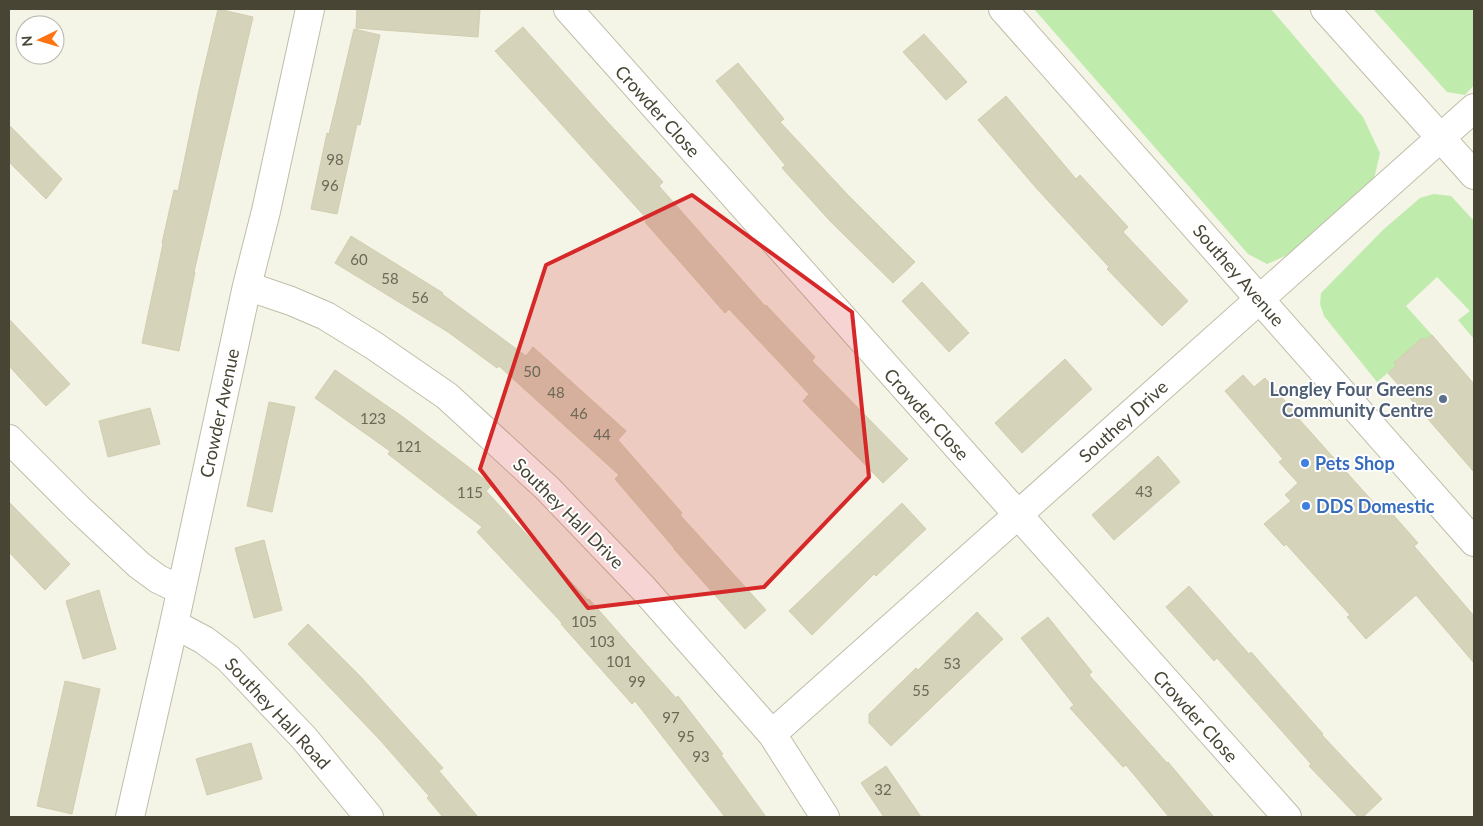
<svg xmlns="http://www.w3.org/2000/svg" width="1483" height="826" font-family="Lato,sans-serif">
<rect width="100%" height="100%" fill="#f4f4e7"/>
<path fill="#bfebad" d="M1034,9H1271L1363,117L1380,153L1374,179L1294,252L1267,264L1248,254Z
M1373,9H1474V85L1465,95L1447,92Z
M1434,194L1451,196L1474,221V339L1458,320L1470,311L1437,277L1406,306L1432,335L1425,340L1422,338L1394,363L1396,366L1377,382L1324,316L1320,304L1321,293L1384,229L1420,198Z"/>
<path fill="#d6d3bb" stroke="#d2cdae" d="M218,9L253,17L194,272H195L179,351L142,343L163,244L162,243L174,190L178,191L199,90Z
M357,9H480L478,37L356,28Z
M523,27L603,117L663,182L659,186L765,306L766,305L815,357L812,361L908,459L883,483L803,401L809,394L729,309L725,313L645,222L647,219L495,51Z
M354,29L380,35L360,125L357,124L337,214L311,209L327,133L329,134Z
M924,34L967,82L946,100L903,52Z
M738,63L784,119L780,122L847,194L915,262L893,283L831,222L782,168L785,165L716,81Z
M1006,96L1076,179L1080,175L1128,227L1123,232L1188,301L1162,326L1107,269L1109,267L1037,189L978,120Z
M9,125L62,179L46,199L9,162Z
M351,236L443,293L442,294L526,356L533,347L626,431L618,440L682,513L680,515L766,610L745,629L674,549V548L615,479L619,475L499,366L497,368L448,332L335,263Z
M922,282L969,333L949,352L902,301Z
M9,319L70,384L46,406L9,366Z
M1432,335L1474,384V472L1388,373L1396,366L1394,363L1422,338L1425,340Z
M1065,359L1092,389L1022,453L995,423Z
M335,370L403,417L492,485L486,491L588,600L589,599L676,698L678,696L723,754L721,755L766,817H725L635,701L632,704L561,624L562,623L477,532L482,527L388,454L390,451L315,398Z
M1243,375L1254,387L1265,378L1299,417L1298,418L1383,513L1388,509L1418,543L1414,546L1474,616V663L1416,595L1366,639L1347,617L1350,615L1286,544L1284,546L1264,524L1291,501L1285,495L1298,483L1279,462L1283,459L1225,391Z
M269,402L295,407L272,512L247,506Z
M150,408L160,444L108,457L99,421Z
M1158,456L1180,482L1114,540L1092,515Z
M9,502L70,564L45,590L9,552Z
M902,503L926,529L876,576L874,574L812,635L789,611Z
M264,540L282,610L254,618L235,548Z
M1189,586L1249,654L1251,652L1323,734L1322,735L1382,799L1363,817H1358L1309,766L1311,764L1217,658L1214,661L1166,607Z
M99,590L116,649L83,659L66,601Z
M977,612L1003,639L891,746L869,723V714L916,668L918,670Z
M1048,617L1092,672L1089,675L1167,763L1168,762L1214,817H1169L1126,765L1123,767L1070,708L1074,705L1021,638Z
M308,624L360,676L443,768L439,771L478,817H443L427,798L429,796L380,740L288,644Z
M65,681L100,689L72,814L37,806Z
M251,743L262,779L207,795L196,759Z
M886,766L906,795L921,817H884L861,783Z"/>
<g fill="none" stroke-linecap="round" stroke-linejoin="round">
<defs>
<path id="street" d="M568,9L1287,817
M1003,9L1474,542
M1325,9L1474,175
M247,286L291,301L326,316L373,345L447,396L547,488L643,588L772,734L825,817
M9,439L78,508L139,565L158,579L181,590
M174,624L204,640L228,658L304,738L369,817
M772,734L1474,108
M130,817L174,624L247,286L266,211L310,9"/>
</defs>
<use href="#street" stroke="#c0bea9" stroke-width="30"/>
<use href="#street" stroke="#fff" stroke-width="28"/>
</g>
<path fill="#d62828" fill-opacity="0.2" stroke="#d62828" stroke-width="4" stroke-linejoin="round" d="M692,195L852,312L869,477L764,587L588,608L480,469L546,265Z"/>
<circle fill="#5c6f8a" stroke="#fff" stroke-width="2" cx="1443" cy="399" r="5"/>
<g fill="#3f7fe0" stroke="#fff" stroke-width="2">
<circle cx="1305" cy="463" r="5"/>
<circle cx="1306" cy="506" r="5"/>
</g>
<g text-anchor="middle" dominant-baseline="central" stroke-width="4" stroke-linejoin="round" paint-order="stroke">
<g font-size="15" fill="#6c6856">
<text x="335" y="159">98</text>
<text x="330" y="185">96</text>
<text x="359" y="259">60</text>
<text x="390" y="278">58</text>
<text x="420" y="297">56</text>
<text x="532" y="371">50</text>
<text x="556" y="392">48</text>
<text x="579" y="413">46</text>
<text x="373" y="418">123</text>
<text x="602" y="434">44</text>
<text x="409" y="446">121</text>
<text x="1144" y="491">43</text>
<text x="470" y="492">115</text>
<text x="584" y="621">105</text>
<text x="602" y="641">103</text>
<text x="619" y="661">101</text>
<text x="952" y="663">53</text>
<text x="637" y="681">99</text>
<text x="921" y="690">55</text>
<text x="671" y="717">97</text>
<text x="686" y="736">95</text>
<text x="701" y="756">93</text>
<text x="883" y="789">32</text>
</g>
<g font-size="18" fill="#484535" stroke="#fff">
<text transform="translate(658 111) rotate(48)">Crowder Close</text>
<text transform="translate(1239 275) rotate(49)">Southey Avenue</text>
<text transform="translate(219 413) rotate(-78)">Crowder Avenue</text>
<text transform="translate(927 414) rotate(48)">Crowder Close</text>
<text transform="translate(1123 421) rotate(-42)">Southey Drive</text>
<text transform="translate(569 513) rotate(45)">Southey Hall Drive</text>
<text transform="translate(278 713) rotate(47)">Southey Hall Road</text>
<text transform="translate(1196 716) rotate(48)">Crowder Close</text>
</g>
<g font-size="18" font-weight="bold" fill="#4e5e75" stroke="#fff" text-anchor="end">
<text x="1433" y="389">Longley Four Greens<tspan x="1433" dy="21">Community Centre</tspan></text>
</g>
<g font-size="18" font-weight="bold" fill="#366cbe" stroke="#fff" text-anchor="start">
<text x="1315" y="463">Pets Shop</text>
<text x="1316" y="506">DDS Domestic</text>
</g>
</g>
<rect width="1483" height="826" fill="none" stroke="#484535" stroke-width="20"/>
<g transform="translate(40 40) rotate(265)"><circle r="24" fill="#ffffff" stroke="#b6b5ae"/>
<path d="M0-4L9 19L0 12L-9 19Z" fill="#ff7313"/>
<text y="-8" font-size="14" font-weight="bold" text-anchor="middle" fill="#484535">N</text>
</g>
</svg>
